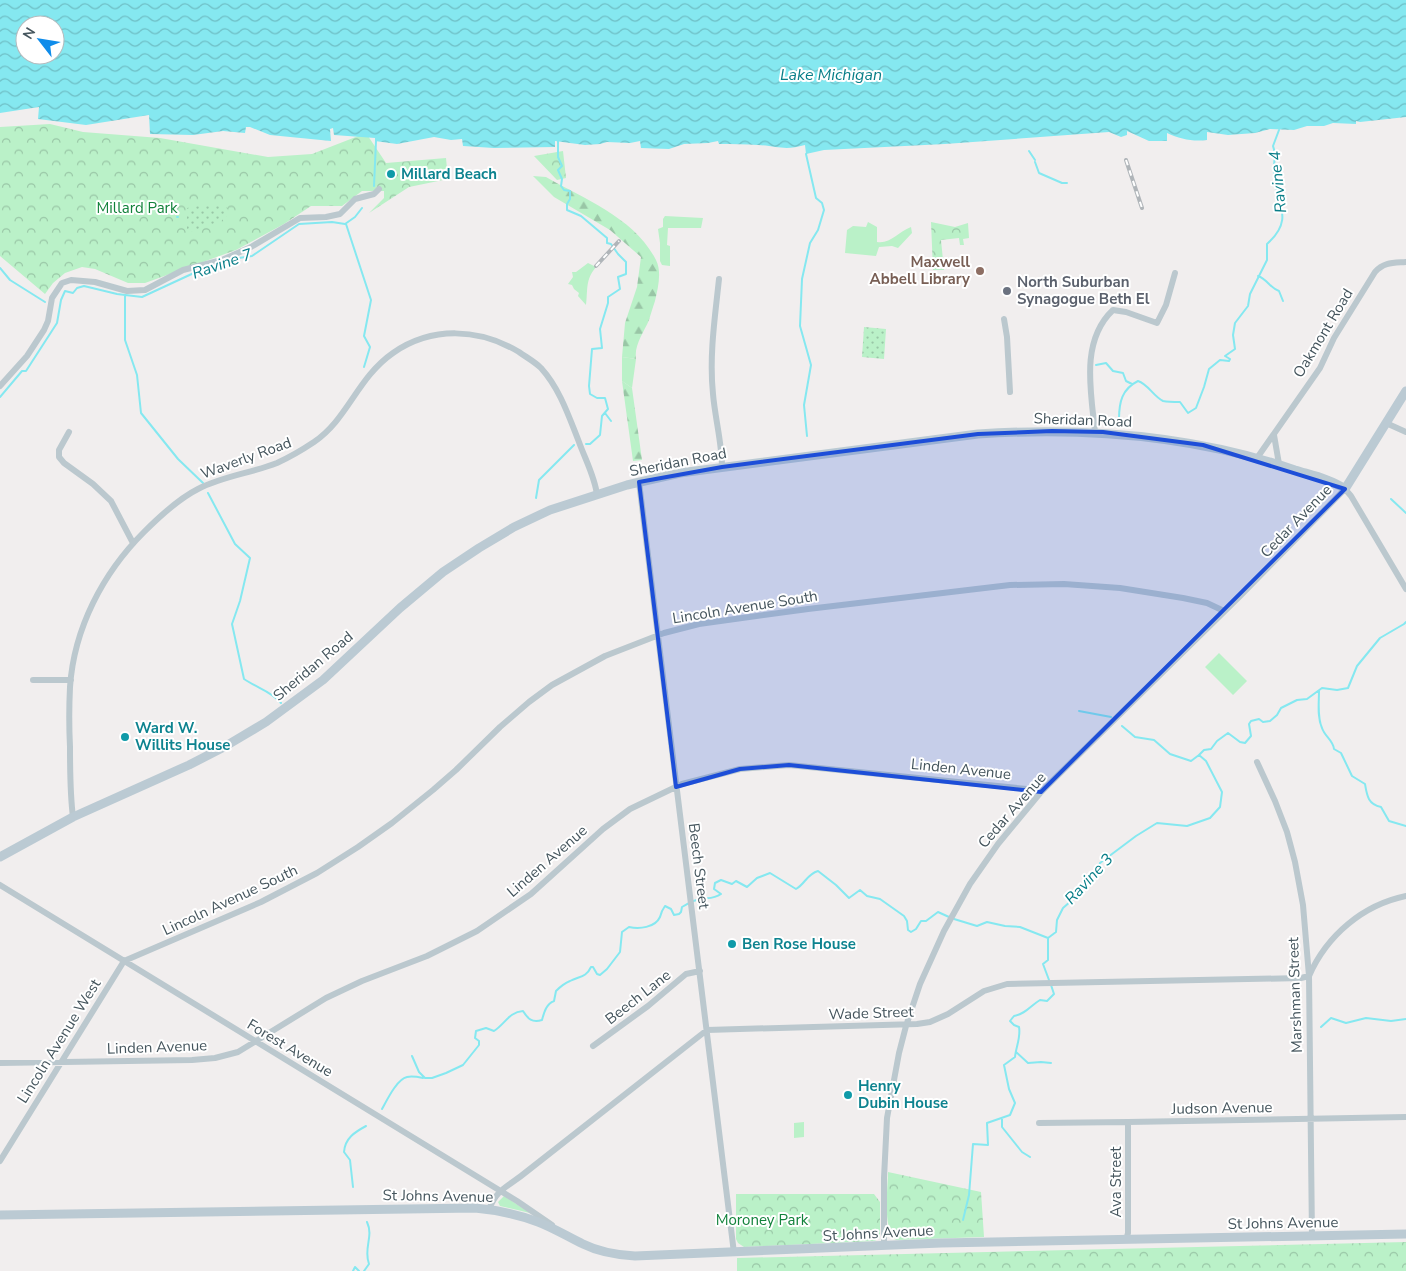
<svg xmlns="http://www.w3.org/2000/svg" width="1406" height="1271" font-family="'Nunito Sans',sans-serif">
<defs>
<pattern id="forest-firs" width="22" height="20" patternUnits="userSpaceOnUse" patternTransform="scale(1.25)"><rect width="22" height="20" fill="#baf1c8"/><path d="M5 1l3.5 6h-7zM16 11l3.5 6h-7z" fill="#99c6a6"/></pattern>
<pattern id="park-crowns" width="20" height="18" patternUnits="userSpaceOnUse" patternTransform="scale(1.25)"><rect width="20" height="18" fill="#baf1c8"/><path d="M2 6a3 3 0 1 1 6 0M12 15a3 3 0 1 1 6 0" fill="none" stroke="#99c6a6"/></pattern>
<pattern id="garden-dots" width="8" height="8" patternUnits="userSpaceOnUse" patternTransform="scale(1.25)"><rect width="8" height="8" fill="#baf1c8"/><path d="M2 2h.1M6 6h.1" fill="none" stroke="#99c6a6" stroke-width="1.8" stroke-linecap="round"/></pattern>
<pattern id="water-waves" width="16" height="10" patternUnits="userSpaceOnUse" patternTransform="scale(1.25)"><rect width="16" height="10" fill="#85e8f0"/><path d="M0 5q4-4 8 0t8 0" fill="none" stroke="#6fbfc6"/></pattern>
</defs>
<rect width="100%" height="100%" fill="#f1eeee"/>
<path fill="#baf1c8" d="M665,216L703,218L701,228H668L667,245L670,246V266L662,265L660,261V243L658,229L663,227V219Z
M868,222L877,227V242C891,244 898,232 911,227L912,233L898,248L892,246L879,247L876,256L845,253L847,230L853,226L866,227Z
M588,263L596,267C585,280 588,290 586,305L578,296L579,293L574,289L572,285L568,284L573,277L572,272H576Z
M622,357L636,359L632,388L622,381Z
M1219,653L1247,681L1233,695L1205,667Z
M804,1122V1137L794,1138V1123Z
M504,1196L530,1213L500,1206L498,1202Z"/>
<path fill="url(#forest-firs)" d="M533,176L546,177C584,199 635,218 656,260C662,272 658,288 655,301C653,307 651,313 649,320C644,332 634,345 636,359L622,357L625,323L637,287L641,257L610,230L554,197Z
M622,381L632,388L642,460L633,461Z"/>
<path fill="url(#park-crowns)" d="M50,124L83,132L160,138L268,157L312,154L366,133L386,163L446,158L448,179L409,187L369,213L384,198V191H362L342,206H311L284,224L236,250L145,283H128L95,269L82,267L65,273L53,283L45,294L0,256V127Z
M563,151L566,178L557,180L534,156Z
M931,222L955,227L968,223L969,238L963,239L964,245H960L959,238L941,240L944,270H933Z
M888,1172L981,1192L984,1237L896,1240C882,1229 888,1189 888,1172Z
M736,1194H874L880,1202V1237L875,1241L744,1247L738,1243L736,1239Z
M1406,1242V1271H737V1258Z"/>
<path fill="url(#garden-dots)" d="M209,204L225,205L228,210L227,216L221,221L187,233V208Z
M864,327L886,329L884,359L862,357Z"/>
<path fill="url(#water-waves)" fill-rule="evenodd" d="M0,0H1406V117L1360,122L1356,121V124L1333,123L1324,126H1307L1294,130L1270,129L1255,133L1228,135L1207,132V140C1193,142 1180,139 1167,133V141H1149L1127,131V135L1121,137L1109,132L945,144L824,150L806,154L805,145C784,151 778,146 758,145C745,144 732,144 719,144L718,141L708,143L684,144L669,149L641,148L640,141L630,143L607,142L600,144L585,145L555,141V147L494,148L463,146L462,139L451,140L434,137L397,144L375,141V138L334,135L333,128L330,129L331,141L270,135L250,127H246L245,133L223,131L193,135L150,134L149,115L86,125L38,119L39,107L0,113ZM25,25H55V55H25Z"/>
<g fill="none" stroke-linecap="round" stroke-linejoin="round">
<path stroke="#85e8f0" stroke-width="2" d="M558,141V157L562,166L558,170L562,179L561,186L564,190L570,191V199L567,204V210L581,216L607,238V243L611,244L618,254L626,262V274L618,277L620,289L608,297V303L600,329L602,348L592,349L589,386L590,394L597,398H605L608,409L602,416L600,435L590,444H586
M1029,151L1035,160
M806,154L816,198L822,203L824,210L818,230L810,243L802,279L800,326L811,365L804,405L807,436
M1035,162L1039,173L1062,183H1067
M374,186L376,141
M177,217H178
M346,224L371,300L364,336L370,347L364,367
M0,268L10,280L45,302
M1258,276C1267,279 1270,288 1279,291L1283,301
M125,296V340L137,375L141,413L178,459L203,483
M1096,365L1106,363L1113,371L1123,373L1126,381L1132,384
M0,397L22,371H26L57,323L61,300L65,291L73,293L77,288L84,286L117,294L142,297L196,272L221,268L239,258L252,256L299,224L332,222L345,224L355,217L362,208
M605,413L611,421
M1119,419C1119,402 1122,389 1138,381C1148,384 1153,396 1163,401C1168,402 1175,402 1180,402L1188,413L1196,408L1204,387L1209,369L1220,360L1229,361L1230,359L1225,356L1235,349L1233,335L1235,323L1248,306L1250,294L1267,260V244C1297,217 1274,202 1274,172C1273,163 1277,155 1273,146L1279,130
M208,493L235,544L250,558L240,601L232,624L244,679C257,688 271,691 281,703
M536,498L539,480L574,445
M1391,499L1406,513
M1319,691C1319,703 1317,717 1322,728C1325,737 1333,740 1334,749L1341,753L1352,776L1365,784C1367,796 1368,804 1381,807L1389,821L1406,826
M1079,711L1111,717
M1122,726L1135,737L1154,740L1170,754L1191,761L1199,755
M954,919L977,926L987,922L1005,926L1020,927L1048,938
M1049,980L1043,964L1048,960V938L1056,932L1057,920L1063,908L1079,894L1098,869L1100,863L1136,836L1157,823L1187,826L1210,818L1220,807L1222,792L1206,761L1199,755L1204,750L1211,749L1217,741L1228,733L1240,742L1245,743L1251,736L1249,724L1251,721L1259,719L1263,722L1270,721L1277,715L1281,708L1297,700L1307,699L1322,688L1337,690L1348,688L1357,666L1380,638L1404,624L1406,622
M1321,1027L1331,1018L1346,1023L1366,1018L1391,1021L1406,1019
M1016,1052L1028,1063L1041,1062L1051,1063
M412,1056L419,1072L425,1078H432L446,1073L463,1065L479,1045V1041L475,1038L476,1031L486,1028L494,1031C505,1024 509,1012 523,1011C528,1019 532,1023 542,1020C544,1013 546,1004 554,1001L556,991C560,987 565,983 570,981C579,976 586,978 591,967H593L597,974L600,975L607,969L620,952L622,932L629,927C639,929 655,928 660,917C661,913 662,910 665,906L671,909L674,915L679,914L681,912L682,907C687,904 692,901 697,900C706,897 712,900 721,894L714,889L715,883L721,880L732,884L736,881L747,887L757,878L770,873L796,889C805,884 807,874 818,871L836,885L849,898L860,890L867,896L880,899L904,916L907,921L908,930L911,932L916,929L921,921H926L938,912L949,917
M382,1109C387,1100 397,1079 407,1077C412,1076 418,1077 423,1078
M1002,1119V1127L1022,1152L1030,1157
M353,1187L350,1160L344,1152C345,1138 355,1132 366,1126
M963,1220L969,1195L973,1144L988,1145L987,1123L1010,1115L1015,1103L1009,1089L1004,1065L1015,1057C1016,1047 1021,1037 1019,1027L1014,1025L1010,1021L1014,1016C1026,1014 1030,1006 1040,1000L1047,1001L1054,994L1051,985
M353,1271L355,1267L359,1271
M364,1271L369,1264C363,1248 374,1237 367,1222"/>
<path stroke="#bbc8ce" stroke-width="6" d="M719,279C715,317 709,356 713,394C715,418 722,443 722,467
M1004,319L1007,337L1010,392
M0,386L27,356L44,330L48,321L52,298L62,283L71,280L95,282L127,291L145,290L183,270L222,260L251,247L300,218L326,217L340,214L355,199L374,194L379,189
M1386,423L1406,432
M69,432L59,450V457L64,463L93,484L111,501L133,543
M1095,432C1091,392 1080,341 1113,310L1126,312L1157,323L1166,305L1175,273
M1274,435L1279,464
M1257,458L1320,368L1334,338L1375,272C1384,262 1393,263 1406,262
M639,482L734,1253
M33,680H71
M1257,762L1275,801L1287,832L1295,862L1303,905L1309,976L1312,1237
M73,817C70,794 70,770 70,747C69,727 69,707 70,687C74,628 103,573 144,532C160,516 178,499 198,489C223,476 252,473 277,463C290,457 302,450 314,442C348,419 357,378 393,353C432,326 479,328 519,352C526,357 535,362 541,368C560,389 569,417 579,442C585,459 595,477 597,495
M0,885L517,1201L552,1225
M593,1046L648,1006L686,974L700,971
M0,1063L192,1060L215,1058L238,1052L326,998L362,981L427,956L477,931L531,894L603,829L630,809L682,784L740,769L789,765L1027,789L1041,792
M1039,1123L1128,1122L1406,1117
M0,1161L124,961L261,902L317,873L358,847L392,823L433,790L456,770L500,727L529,702L552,685L605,656L664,633L699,624L808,609L1010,585L1064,584L1120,588L1183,598L1207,603L1224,611
M489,1209C497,1190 505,1188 521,1176L707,1030L917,1024L930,1022L948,1014L984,991L1007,984L1301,978L1309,976C1327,935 1363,905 1406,896
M1126,1240L1128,1233V1122
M884,1245V1178L887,1118L899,1053L906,1026L920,984L944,931L970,884L998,844L1041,792L1241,595L1345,489L1351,496L1406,589"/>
<path stroke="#bbcad3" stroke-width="9" d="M0,857L73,817L189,765L224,747L266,722L323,680L400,608L443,572L479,548L514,527L550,510L627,485L680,473L978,434C1085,427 1193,435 1295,470C1311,475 1331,479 1345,489L1406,391
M0,1215L475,1208C497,1210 517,1214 538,1222C554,1228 568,1237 583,1244C599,1252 617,1255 635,1256L941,1243L1406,1234"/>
<defs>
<path id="rail" d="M1126,160L1142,208
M596,266L619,241"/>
</defs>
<use href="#rail" stroke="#b0b5b9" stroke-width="4"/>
<use href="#rail" stroke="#fff" stroke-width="2" stroke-dasharray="5.5" stroke-linecap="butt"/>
</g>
<path fill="#1d4ed8" fill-opacity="0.2" stroke="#1d4ed8" stroke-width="4" stroke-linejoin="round" d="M1052,431L1103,432L1203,445L1345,489L1041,792L789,765L740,769L676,787L639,482L722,467L978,434Z"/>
<g fill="#0f9aa8" stroke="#fff" stroke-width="2">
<circle cx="391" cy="174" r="5"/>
<circle cx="125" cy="737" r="5"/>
<circle cx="732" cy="944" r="5"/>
<circle cx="848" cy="1095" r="5"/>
</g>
<circle fill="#8d6e63" stroke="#fff" stroke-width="2" cx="980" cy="271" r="5"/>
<circle fill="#6b7280" stroke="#fff" stroke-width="2" cx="1007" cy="291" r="5"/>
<g text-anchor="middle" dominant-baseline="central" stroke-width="4" stroke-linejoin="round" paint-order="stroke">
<g font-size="15" font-weight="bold" fill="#0d838f" stroke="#fff" text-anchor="start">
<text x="401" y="174">Millard Beach</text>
<text x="135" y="728">Ward W.<tspan x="135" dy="17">Willits House</tspan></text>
<text x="742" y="944">Ben Rose House</text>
<text x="858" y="1086">Henry<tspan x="858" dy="17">Dubin House</tspan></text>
</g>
<g font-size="15" fill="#12823b" stroke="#fff">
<text x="137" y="208">Millard Park</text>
<text x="762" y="1220">Moroney Park</text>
</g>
<g font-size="15" font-weight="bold" fill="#785e54" stroke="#fff" text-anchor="end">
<text x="970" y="262">Maxwell<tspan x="970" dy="17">Abbell Library</tspan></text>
</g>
<g font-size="15" font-weight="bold" fill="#5b616d" stroke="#fff" text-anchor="start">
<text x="1017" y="282">North Suburban<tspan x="1017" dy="17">Synagogue Beth El</tspan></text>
</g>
<g font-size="15" fill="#45555d" stroke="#fff">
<text transform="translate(1323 333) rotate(-59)">Oakmont Road</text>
<text transform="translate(1083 420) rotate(2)">Sheridan Road</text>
<text transform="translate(246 458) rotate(-20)">Waverly Road</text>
<text transform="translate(678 462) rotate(-11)">Sheridan Road</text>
<text transform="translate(1296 521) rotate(-46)">Cedar Avenue</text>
<text transform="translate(745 607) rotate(-9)">Lincoln Avenue South</text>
<text transform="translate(313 666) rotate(-40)">Sheridan Road</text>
<text transform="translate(961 769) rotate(6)">Linden Avenue</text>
<text transform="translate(1012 810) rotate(-49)">Cedar Avenue</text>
<text transform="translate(547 861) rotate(-41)">Linden Avenue</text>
<text transform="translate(699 866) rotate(83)">Beech Street</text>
<text transform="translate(230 900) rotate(-25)">Lincoln Avenue South</text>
<text transform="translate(1295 995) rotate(-92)">Marshman Street</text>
<text transform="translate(638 997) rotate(-38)">Beech Lane</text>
<text transform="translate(871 1013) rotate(-2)">Wade Street</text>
<text transform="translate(59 1041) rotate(-58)">Lincoln Avenue West</text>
<text transform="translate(157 1047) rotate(-2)">Linden Avenue</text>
<text transform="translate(290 1048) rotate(31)">Forest Avenue</text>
<text transform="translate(1222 1108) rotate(-1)">Judson Avenue</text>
<text transform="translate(1116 1182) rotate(-90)">Ava Street</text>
<text transform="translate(438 1196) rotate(1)">St Johns Avenue</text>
<text transform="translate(1283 1223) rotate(-1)">St Johns Avenue</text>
<text transform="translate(878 1233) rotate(-3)">St Johns Avenue</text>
</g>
<g font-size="16" font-style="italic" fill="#087e88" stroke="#fff">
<text x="831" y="75">Lake Michigan</text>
<text transform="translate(1278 182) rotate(-96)">Ravine 4</text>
<text transform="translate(222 264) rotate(-19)">Ravine 7</text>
<text transform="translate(1089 879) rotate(-47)">Ravine 3</text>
</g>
</g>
<g transform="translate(40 40) rotate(301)"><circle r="24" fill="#ffffff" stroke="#b5bbbe"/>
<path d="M0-4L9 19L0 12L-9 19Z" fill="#0f8cea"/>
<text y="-8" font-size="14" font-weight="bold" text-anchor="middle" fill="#45555d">N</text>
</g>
</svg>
